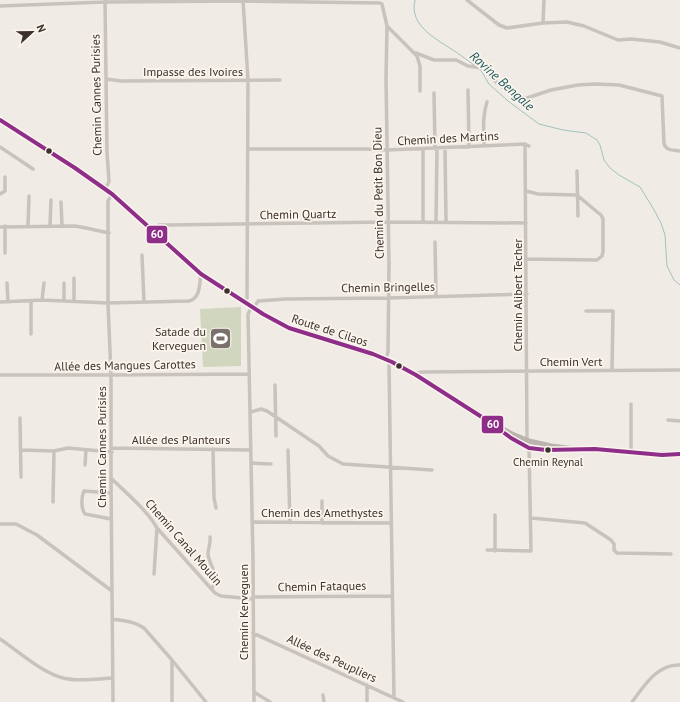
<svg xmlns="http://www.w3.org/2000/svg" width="680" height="702" font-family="'PT Sans',sans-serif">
<rect width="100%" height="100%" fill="#f0ebe5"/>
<path fill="#d1d6bf" d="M241,307V366L203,367L200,309Z"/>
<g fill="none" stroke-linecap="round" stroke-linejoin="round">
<path stroke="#a1c2c1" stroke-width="1" d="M415,0C408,26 438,40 456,52C462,56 468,61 474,65
M480,69L489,84L508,101L539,124L563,130L586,133L597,140L600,145L604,160L610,168L619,175L640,187L653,208L661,223L665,235L667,266L674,280L680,285"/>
<path stroke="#c9c3be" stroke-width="3.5" d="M243,0L248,80L247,298L245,302
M467,0L499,25L507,28L543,23L567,22L584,26L618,40L631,39L660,42L680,48
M0,6L105,2L243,1L380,3L382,4L387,26L386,79L389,263L388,352L386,359
M543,23L544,0
M387,26L417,56L420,66V91
M416,53L434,60H456L468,66L482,68L497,83L521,100L551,90L578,85L595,84L619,85L662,96L664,144C667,151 673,150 680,151
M106,79L121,81L280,80
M468,90L469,147
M434,93L435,149
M525,144L527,441
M484,146C484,131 482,117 487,102
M0,147L33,169
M445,148L446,222
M248,149H364L387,150L525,144L529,146
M577,171L578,216
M105,189L109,182L107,152L105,1
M526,191L538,194L577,195L596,211L601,215L603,219V252L602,256L597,260L527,259
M0,194L5,191V177
M112,194L108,201V303L111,375V478L113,702
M61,202L62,226
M423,222V149
M436,222L437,149
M5,226V253
M28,226L29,196
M50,226L51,200
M0,227L75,226L86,228L109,233
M150,229L159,225H168L388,222L526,223
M435,242L436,296
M142,255L144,302
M7,283L8,302
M42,300L44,283
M64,301V283
M74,301V278
M0,302L42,300L108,303L189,301C201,298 199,284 201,274
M252,306L248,314L253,560L254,702
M254,308L258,301L286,299L388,298L527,294
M586,311H613L612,370
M31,334V301
M390,361L389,365L394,698
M0,375H111L249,374
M416,375L417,373L422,372L680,370
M275,385L276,436
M631,404V452
M251,412L261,409L267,411L319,446L328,456L343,464L432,470
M20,418L21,477
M668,420L680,421
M112,448L251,450
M213,449L214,498L216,508
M21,450L54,451L68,448L112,452
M288,450L290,523
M251,463L271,464
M85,465L86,450
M111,478C125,492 147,510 157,528L215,593L221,596L253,599
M111,493L84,491C81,497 81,509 85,514L111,519
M53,502L54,451
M495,515V551
M531,518L585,523L611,540L614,544V550L617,553L671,554
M252,522L391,523
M322,523V501
M0,524H16L37,535L112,591
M210,537C211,543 208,548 208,554C209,565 220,575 212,589
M487,550L531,551L529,448
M154,574L157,528
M253,597L392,596
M112,619C124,621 134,621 144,628L172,660L206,702
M253,633L403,702
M0,639C18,651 42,673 63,678C78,682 97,679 112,678
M172,660V702
M367,685V702
M254,692L270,702
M323,695L324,702
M632,702C644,686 657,664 680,665"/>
<path stroke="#bab3ae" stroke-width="5" d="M0,120L75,168L112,194L201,274L263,314L289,328L386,359L416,375L488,421L512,434L529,441L551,446L576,449
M502,432C522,447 534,451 559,450
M573,449C609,447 644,456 680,454"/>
<defs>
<path id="bus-1" d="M0,120L75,168L112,194L201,274L263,314L289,328L373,354L392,362L416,375L488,421L511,438L529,448L546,450L595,449L662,455L680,454"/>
</defs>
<use href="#bus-1" stroke="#fbf5ee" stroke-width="7"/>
<use href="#bus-1" stroke="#8f2e88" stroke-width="4"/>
</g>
<defs>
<symbol id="stadium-square" viewBox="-11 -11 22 22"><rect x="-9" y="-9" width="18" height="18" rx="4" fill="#7a716c" stroke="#fbf5ee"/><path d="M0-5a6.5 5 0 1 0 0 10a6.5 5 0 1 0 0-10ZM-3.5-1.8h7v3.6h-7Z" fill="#fff"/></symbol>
</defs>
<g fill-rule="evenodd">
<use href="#stadium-square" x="208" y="326" width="25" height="25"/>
</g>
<g fill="#3b302b" stroke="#fbf5ee" stroke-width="1.5">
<circle cx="49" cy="151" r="3.5"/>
<circle cx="227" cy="291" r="3.5"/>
<circle cx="399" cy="366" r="3.5"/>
<circle cx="548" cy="450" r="3.5"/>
</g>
<g text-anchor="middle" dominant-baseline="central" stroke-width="3.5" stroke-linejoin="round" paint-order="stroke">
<g font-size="11" fill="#3b302b" stroke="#fbf5ee">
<text x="548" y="462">Chemin Reynal</text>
</g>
<g font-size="12" fill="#3b302b" stroke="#fbf5ee">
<text x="193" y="71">Impasse des Ivoires</text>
<text transform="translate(96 95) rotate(-91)">Chemin Cannes Purisies</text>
<text transform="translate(448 138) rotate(-3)">Chemin des Martins</text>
<text transform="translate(378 193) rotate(-91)">Chemin du Petit Bon Dieu</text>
<text transform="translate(298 214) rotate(-1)">Chemin Quartz</text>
<text transform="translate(388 287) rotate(-1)">Chemin Bringelles</text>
<text transform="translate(517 295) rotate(-90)">Chemin Alibert Techer</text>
<text transform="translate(330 330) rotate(18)">Route de Cilaos</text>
<text x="571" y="361">Chemin Vert</text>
<text transform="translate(125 365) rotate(-1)">Allée des Mangues Carottes</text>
<text x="181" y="439">Allée des Planteurs</text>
<text transform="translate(101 447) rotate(-90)">Chemin Cannes Purisies</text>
<text x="322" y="512">Chemin des Amethystes</text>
<text transform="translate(184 542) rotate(49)">Chemin Canal Moulin</text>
<text transform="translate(322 586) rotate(-1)">Chemin Fataques</text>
<text transform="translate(243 612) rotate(-90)">Chemin Kerveguen</text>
<text transform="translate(332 658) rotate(25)">Allée des Peupliers</text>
</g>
<g font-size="12" fill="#3b302b" stroke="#fbf5ee" text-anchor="end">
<text x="206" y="331">Satade du<tspan x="206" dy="14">Kerveguen</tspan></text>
</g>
<g font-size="13" font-style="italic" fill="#1f5a5e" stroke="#fbf5ee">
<text transform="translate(502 81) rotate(42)">Ravine Bengale</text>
</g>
</g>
<g stroke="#fbf5ee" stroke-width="1.5">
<rect x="146" y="225" width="22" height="19" rx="4" fill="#8f2e88"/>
<rect x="481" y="415" width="23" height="19" rx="4" fill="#8f2e88"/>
</g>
<g font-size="11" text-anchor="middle" font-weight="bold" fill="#fff">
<text x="157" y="238">60</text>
<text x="493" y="428">60</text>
</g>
<g transform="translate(32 32) rotate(68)" stroke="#fbf5ee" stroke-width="3" paint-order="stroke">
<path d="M0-3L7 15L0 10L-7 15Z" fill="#3b302b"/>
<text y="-6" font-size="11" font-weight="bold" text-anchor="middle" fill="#3b302b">N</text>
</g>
</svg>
